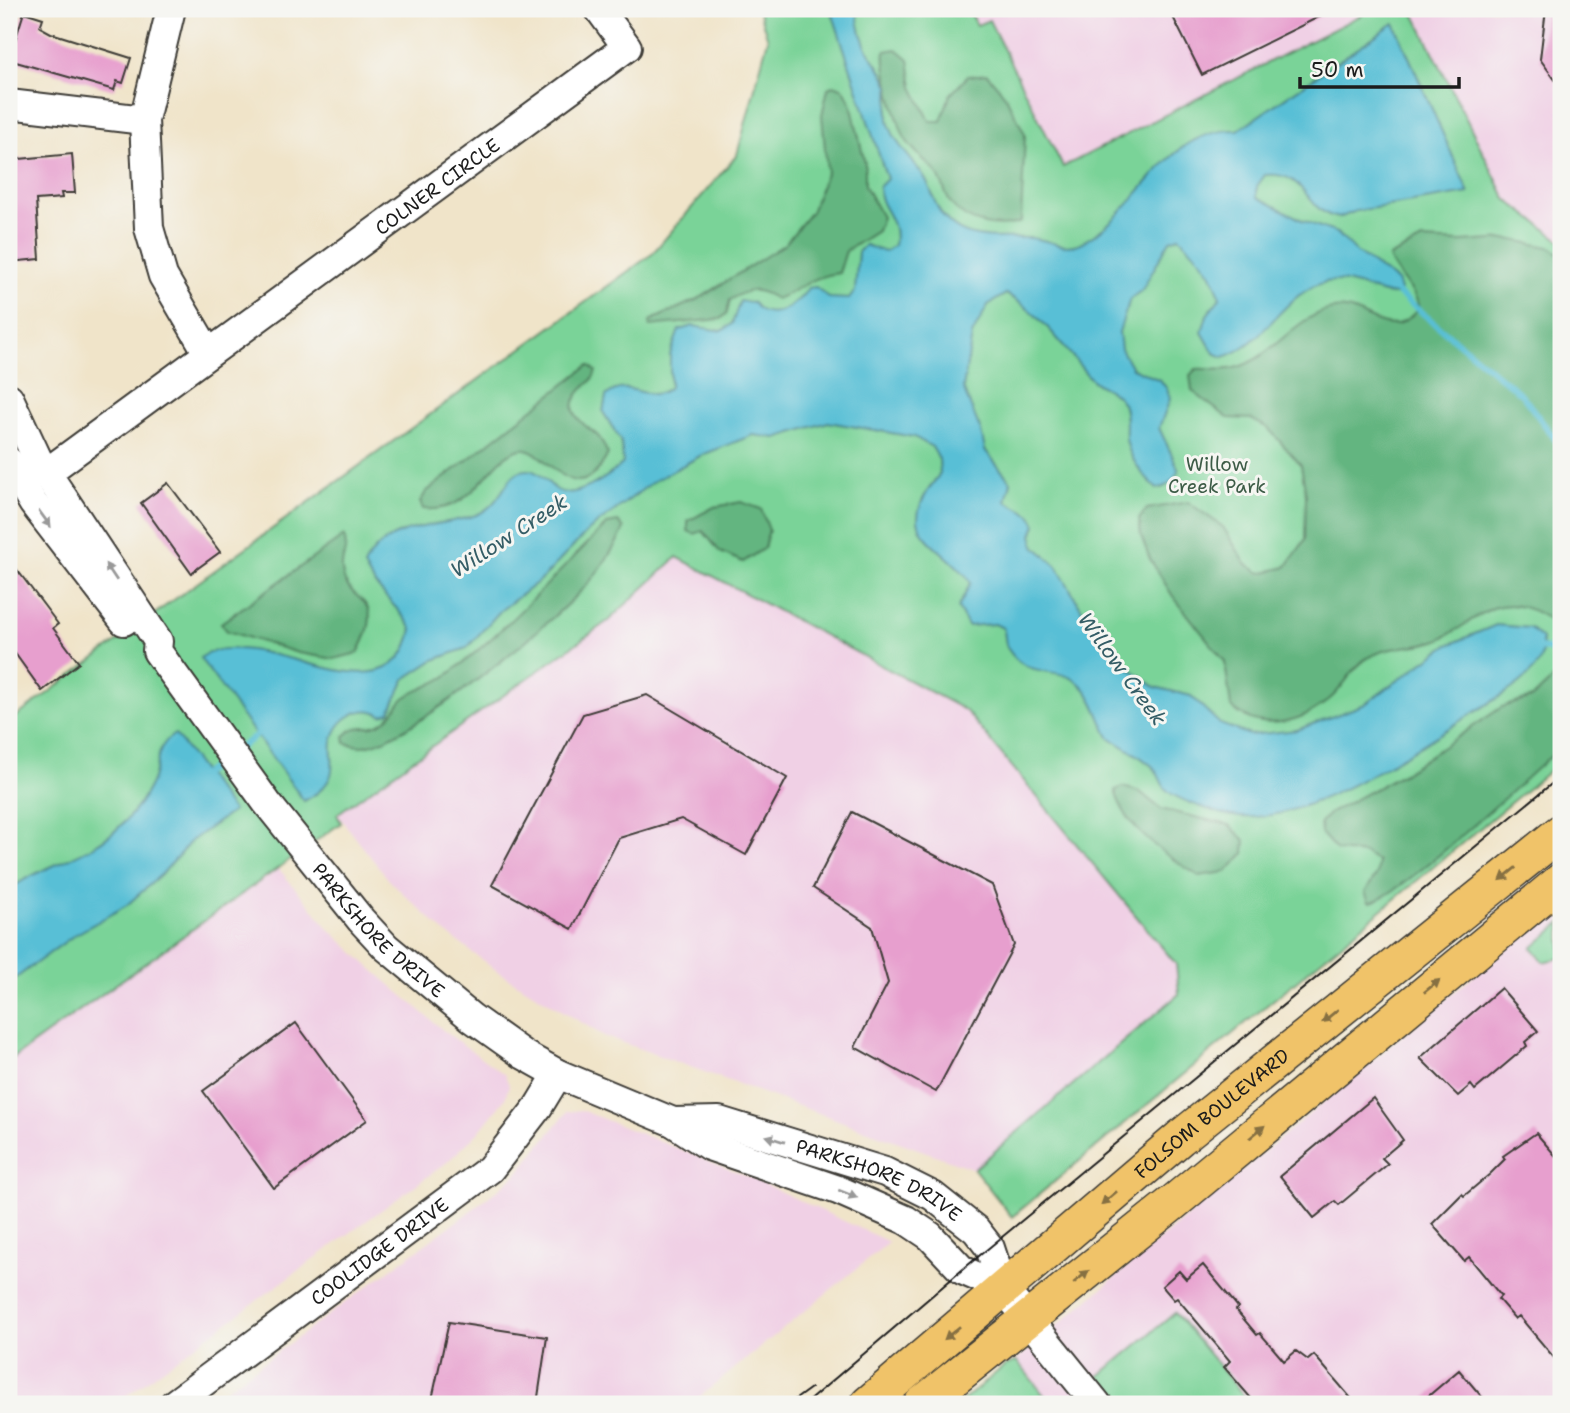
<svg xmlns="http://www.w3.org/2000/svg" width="1570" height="1413" font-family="'Shantell Sans',sans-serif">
<rect width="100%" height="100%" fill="#f6f6f2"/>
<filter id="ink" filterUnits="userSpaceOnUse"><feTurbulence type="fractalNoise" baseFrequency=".0143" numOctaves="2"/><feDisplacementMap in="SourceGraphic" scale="14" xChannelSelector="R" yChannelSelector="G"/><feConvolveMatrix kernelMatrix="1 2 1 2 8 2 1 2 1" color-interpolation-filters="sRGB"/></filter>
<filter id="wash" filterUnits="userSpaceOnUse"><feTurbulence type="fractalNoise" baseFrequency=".00686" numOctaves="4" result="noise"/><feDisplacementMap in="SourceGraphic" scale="28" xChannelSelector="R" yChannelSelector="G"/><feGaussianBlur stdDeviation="1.57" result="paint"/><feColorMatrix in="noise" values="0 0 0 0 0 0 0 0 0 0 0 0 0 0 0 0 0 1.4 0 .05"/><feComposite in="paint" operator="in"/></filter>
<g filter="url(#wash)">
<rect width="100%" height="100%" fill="#f0e4c9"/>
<path fill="#f0d0e5" d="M968,9H1373L1062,167L989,20L977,26Z
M1412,9H1561V241L1506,199Z
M677,557L966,710L1177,964L1179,994L974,1169L604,1036L500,973L442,930L389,880L337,814L608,621Z
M279,869L331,931L371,968L444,1031L505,1075L509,1085L505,1099L478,1133L446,1163L115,1404H9V1061Z
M1561,903V1404H1049L1015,1361Z
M581,1110L749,1177L889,1242L691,1404H206L460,1219L515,1176L567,1112Z"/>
<path fill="#7ad398" stroke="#4b785a" stroke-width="2" d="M758,9H968L977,25L989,20L1063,167L1373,9H1412L1506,199L1561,241V761L1012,1217L974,1169L1179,994L1176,964L965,710L677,557L608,621L337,814L341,823L9,1061V722L164,607L652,254L737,155L768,39Z
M1561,923V958L1544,962L1532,948Z
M1175,1313L1251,1404H1120L1098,1377Z
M1017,1361L1051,1404H959L1004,1366Z"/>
<path fill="#63b580" stroke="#40684e" stroke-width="2" d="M897,49L909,59L913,87L930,121H941L950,95L968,76L987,74L1005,95L1025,134L1021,222C999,230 968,225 952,205C944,196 944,181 935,171C926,161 914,152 906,140C898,127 882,65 885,51Z
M834,85L844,89L851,103L865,164V186L882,217L877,231L846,251L839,273C813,275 799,291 776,299C758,288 748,288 730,300L727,313L721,319L650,326V321L700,298L785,244L811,212L827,171L822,115L828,88Z
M1508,239L1549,247L1561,254V747C1533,771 1394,903 1369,902L1365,892L1377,874L1378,862L1365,854L1337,851L1321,833L1320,823L1330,813L1404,773L1502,707L1532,698L1558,674C1559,663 1563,647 1560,637C1553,613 1515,599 1493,608C1474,616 1457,632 1438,640C1417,648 1392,645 1371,656C1353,665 1345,686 1331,698C1302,723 1261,734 1231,707L1225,662L1172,595L1150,559L1141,536L1139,519L1147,509L1188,502L1223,527L1246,564L1261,573L1286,567L1305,540L1306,495L1301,465L1268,428L1251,419L1228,418L1192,391L1190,375L1196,369C1210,368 1224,372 1238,367C1272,357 1292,320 1328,310C1366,299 1384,350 1419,308C1415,287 1395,277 1389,257L1422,240L1461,242Z
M589,365L596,371C592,385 583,385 577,396C565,414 585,425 597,435C602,440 605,448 608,454C575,520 545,444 521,449C487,456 478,514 423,509L420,502L426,492Z
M741,502L761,509L769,530L764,548L743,562L720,552L703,531L694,534L688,531V521L714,507Z
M618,522L624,529C615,547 605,563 592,579C562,615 405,747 361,746C356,746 350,744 345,743L344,737C355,722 368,731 381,723C394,716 397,703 406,697C419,688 437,684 449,674C507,629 555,575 607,524Z
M344,536C349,549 341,557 342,569C345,607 391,591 358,653L334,659L298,653L227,631L221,623Z
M1123,787L1140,792L1161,809L1229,825L1245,840L1244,854L1226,872L1199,876C1166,856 1125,829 1115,790Z"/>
<path fill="#58bfd6" stroke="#3a6e79" stroke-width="2" d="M831,9H857C858,24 862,41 870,54C877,64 886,75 889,87C891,99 885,113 889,124C896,146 912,158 924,177C930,185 932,196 937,206C958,246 995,236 1031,238C1047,239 1062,250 1078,244C1140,217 1161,128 1238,130L1394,23L1469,193L1356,211L1339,218C1303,212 1310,171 1265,175L1257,186V197L1304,221L1337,233L1356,252L1397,281L1400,290L1395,295C1373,293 1348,277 1326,282C1283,292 1266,345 1223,357L1214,353L1202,332L1207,315L1220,298C1215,272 1197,255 1179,237L1170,240L1142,290L1130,299L1119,332L1121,349L1132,368L1160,380L1167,389L1170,399L1159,428L1179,470C1174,481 1169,486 1157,489C1143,477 1129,457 1126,439C1125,428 1128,412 1122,402C1115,389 1099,389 1089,377C1064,347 1041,313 1006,294L988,305L972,335L963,388L981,431L985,450L1011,482L1006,501L1031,515L1036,525L1032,535L1035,546L1057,566L1094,631L1117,659L1155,687L1191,696L1220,724L1250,735L1297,730L1365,704L1446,646L1496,625L1530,628L1542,639C1542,649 1543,656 1538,664C1522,687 1488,703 1465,718C1411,752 1299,828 1233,816C1220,814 1172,799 1165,788C1159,780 1160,774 1152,766C1138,754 1123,747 1109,737C1099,719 1095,698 1080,684C1058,664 1028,681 1008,649C1004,644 1006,635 1003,628L995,624L968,626L958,608L971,582C938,538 889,536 940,474L939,459L932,447L914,437L828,422L776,438L753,435L702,455L654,481L589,530L543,578L500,611L467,648L434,660L405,679L390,712L382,715C362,703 337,718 332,742C330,753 335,763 331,775C326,788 315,795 304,801L200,658C255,617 393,731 412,629C398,605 376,592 364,566C386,521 436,529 476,515C502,505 505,476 521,471C538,466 545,482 557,490C575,501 611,475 623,463L621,441L603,412L606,396C630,375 647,407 670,387V355L679,330L693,326L722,331L732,324L740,301L753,303C768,324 797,307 808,288L816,287L829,298L849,299L855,291L858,252L865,245L885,252L894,245C899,216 878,210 879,187L887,179Z
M175,734L233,811L191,841L163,873L127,905L73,936L9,983V890C44,863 92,858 125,821C134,812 144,797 150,785C160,766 154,746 175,734Z"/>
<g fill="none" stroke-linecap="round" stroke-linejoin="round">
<path stroke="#58bfd6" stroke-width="6" d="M1393,289L1522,395L1561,447
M1536,648L1550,649L1561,659
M237,750L262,731
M200,777L225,758"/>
</g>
<g id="blocks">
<path fill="#e79fce" d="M1169,9H1335L1202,75Z
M1546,9H1561V88L1540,59Z
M24,12L43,18L40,27L51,33L131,58L123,83L117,81L114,90L9,60Z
M72,154L75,193H61L62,198L36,200L40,259L9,262V160Z
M168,483L220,552L191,573L141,503Z
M9,559L58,624L53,628L79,663L42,691L9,645Z
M647,695L787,778L746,855L681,819L619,838L572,929L492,885L583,714Z
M852,812L992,885L1014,945L936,1092L855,1047L888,983L872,927L813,888Z
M1501,988L1538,1031L1525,1042L1527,1046L1475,1090L1471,1085L1458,1096L1420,1058Z
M296,1023L367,1120L274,1188L203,1091Z
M1373,1098L1403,1140L1382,1158L1388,1164L1339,1205L1335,1201L1314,1218L1280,1176Z
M1536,1133L1561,1162V1366L1519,1316L1515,1319L1498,1299L1501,1296L1469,1257L1464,1261L1432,1224L1462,1194L1464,1196L1490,1174L1505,1159L1503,1156Z
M1203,1265L1238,1307L1236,1310L1257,1335L1260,1333L1284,1361L1296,1351L1308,1360L1314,1355L1356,1404H1256L1224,1367L1230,1361L1177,1298L1174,1300L1162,1286L1179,1271L1186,1279Z
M449,1322L547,1337L537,1404H431Z
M1459,1370L1488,1404H1419Z"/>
</g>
</g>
<g filter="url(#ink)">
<use href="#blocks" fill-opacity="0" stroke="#3c3a36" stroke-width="2"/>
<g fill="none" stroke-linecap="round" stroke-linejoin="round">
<defs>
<g id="minor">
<path d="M171,9L144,120L149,228L163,276L208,353"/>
<path d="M9,104L144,120"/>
<path id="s1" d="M9,398L38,460L158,641L157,651L267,803L361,920L386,947L472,1018L524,1055L558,1074L673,1122L709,1146L838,1190L906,1220L930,1236L962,1270L1003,1288"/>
<path d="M9,462L33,503L124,621"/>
<path id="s2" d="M46,473L627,47L599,9"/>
<path id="s3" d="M673,1122L719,1121L885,1172L933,1196L976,1230L990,1248L1003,1288L1097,1404"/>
<path id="s4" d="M174,1404L490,1169L538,1107L558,1074"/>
</g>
<g id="major">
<path id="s5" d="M868,1404L1180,1138L1561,832"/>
<path d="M922,1404L1174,1202L1561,881"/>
</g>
</defs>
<use href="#minor" stroke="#3c3a36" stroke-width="32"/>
<use href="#major" stroke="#3c3a36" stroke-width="38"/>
<use href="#minor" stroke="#fff" stroke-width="28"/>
<use href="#major" stroke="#f0c369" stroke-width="35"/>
<path stroke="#1c1c1c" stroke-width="2" d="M789,1404L811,1388
M805,1404L962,1270L1561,776"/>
</g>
<defs><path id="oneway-solid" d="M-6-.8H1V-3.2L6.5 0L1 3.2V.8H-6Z" transform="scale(1.75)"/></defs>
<g fill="#999">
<use href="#oneway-solid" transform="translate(45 519) rotate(54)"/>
<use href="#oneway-solid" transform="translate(111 572) rotate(-124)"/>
<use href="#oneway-solid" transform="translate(775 1139) rotate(-163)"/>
<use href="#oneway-solid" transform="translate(848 1194) rotate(22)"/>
</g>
<g fill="#867042">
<use href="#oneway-solid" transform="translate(1508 874) rotate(141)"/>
<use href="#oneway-solid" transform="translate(1432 986) rotate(-39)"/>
<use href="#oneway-solid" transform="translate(1330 1016) rotate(141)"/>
<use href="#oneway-solid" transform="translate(1257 1132) rotate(-40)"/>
<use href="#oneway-solid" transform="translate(1109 1198) rotate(140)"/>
<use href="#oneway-solid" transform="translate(1081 1277) rotate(-39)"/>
<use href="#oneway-solid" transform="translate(952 1333) rotate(140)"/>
</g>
</g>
<g text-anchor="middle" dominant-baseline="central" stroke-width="6" stroke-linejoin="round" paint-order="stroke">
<g font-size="19" fill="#1c1c1c" stroke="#f6f6f2">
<text stroke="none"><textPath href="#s2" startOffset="485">COLNER CIRCLE</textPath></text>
<text stroke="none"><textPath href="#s1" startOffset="653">PARKSHORE DRIVE</textPath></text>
<text stroke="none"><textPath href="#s5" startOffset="450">FOLSOM BOULEVARD</textPath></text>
<text stroke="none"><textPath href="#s3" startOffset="217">PARKSHORE DRIVE</textPath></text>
<text stroke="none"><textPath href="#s4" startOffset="256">COOLIDGE DRIVE</textPath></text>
</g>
<g font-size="19" fill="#3d5c47" stroke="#f6f6f2">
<text x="1217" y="464">Willow<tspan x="1217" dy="22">Creek Park</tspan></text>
</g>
<g font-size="21" font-style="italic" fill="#345d66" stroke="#f6f6f2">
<text transform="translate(509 536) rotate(-33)">Willow Creek</text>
<text transform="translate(1122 669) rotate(54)">Willow Creek</text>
</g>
</g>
<rect width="1570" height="1413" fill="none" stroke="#f6f6f2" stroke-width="35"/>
<path d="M1300 77v10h159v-10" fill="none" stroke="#1c1c1c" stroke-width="3.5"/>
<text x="1311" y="77" font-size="21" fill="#1c1c1c" stroke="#f6f6f2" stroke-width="5" paint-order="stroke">50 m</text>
</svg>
